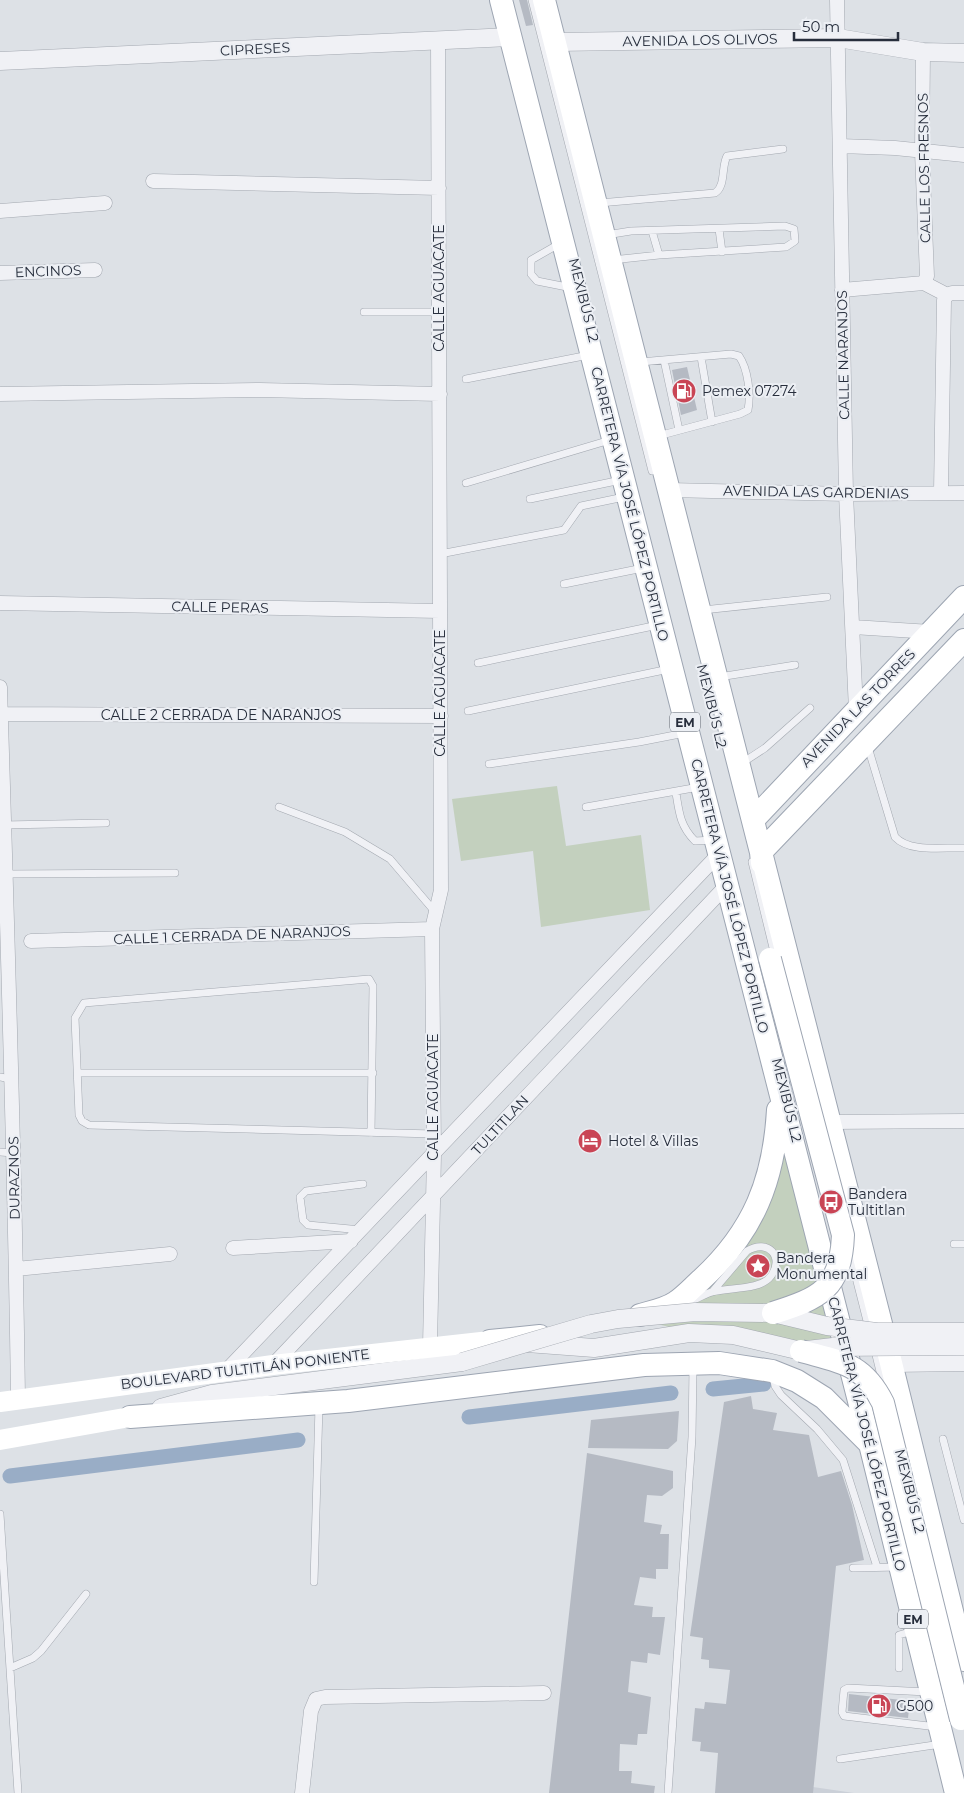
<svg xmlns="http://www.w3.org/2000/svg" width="964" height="1793" font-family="Montserrat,sans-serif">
<rect width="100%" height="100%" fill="#dde1e6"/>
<path fill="#cbd0d8" d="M813,1787L854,1793H812Z"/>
<path fill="#c3d0be" d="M557,786L566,846L641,835L650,910L541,927L533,851L461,861L452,799Z
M786,1134L845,1370L649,1322L719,1276Z"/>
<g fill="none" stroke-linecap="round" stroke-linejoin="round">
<path stroke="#99adc6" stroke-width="15" d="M713,1389L764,1384
M469,1417L671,1393
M10,1476L298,1440"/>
</g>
<path fill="#b5bac3" d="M519,0H527L533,25L526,26Z
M687,367L697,410L681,415L672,370Z
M751,1396L753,1409L777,1413L773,1430L809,1435L818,1477L841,1471L852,1505L864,1560L836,1566L813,1793H715L718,1753L700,1751L701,1742L692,1741L695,1708L704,1709L705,1702L726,1704L730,1670L709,1668V1660L701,1659L703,1638L690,1636L724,1402Z
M679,1411L677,1441L668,1449L588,1448L591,1420Z
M587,1453L673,1471V1488L662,1496L647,1495L644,1522L662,1525L660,1534H669L668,1569H656V1579L640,1577L634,1605L653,1607L652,1617H665L660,1655L648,1653L647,1663L631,1661L628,1692L651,1697L647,1734H638L637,1745L620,1744L619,1771H632L631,1783L655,1786L654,1793H549Z
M849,1694L910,1701L908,1718L848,1711Z"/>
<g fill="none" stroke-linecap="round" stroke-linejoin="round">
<defs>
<path id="service" d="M532,0L652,471
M599,203L715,193C726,186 721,167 727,156L783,149
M719,229L722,252
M652,231L659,255
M606,235L631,231L785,226L794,229L795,241L786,247L659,255L612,260
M559,244L531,260V274L537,281L572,288
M364,312H439
M701,357L712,422
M664,360L679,430
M640,362L731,354L739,356C748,369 751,394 748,410L740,414L658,436
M466,379L589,355
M466,483L610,440
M530,499L621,480
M440,554L564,530L581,506L624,497
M564,584L643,568
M703,610L827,597
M478,663L658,625
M719,677L795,665
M468,711L669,669
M868,747L895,837C910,853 943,847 964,848
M742,763L765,748L810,708
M489,764L639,742L685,733
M676,793C679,812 680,826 695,841L714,840
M279,807L345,832L390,859L436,913
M586,807L699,787
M3,825L106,823
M752,862L775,956
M6,874L175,873
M78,1073H373
M0,1077L11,1079
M371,1133L373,986L369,979L84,1003L75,1018L79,1115L82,1121L89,1125L434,1134
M0,1152L13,1153
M361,1230L308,1225L303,1220L300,1197L306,1191L363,1184
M954,1244H964
M849,1250L869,1329
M690,1301C698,1299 704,1294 712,1292C729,1287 760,1291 771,1276C785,1257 768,1238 747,1251L712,1292
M874,1347L884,1388
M773,1375L775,1386L781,1395L817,1429L843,1460L877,1567
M943,1439L964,1520
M0,1514L18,1793
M853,1568L898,1567
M314,1582L319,1406
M10,1668L33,1658L41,1651L86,1594
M899,1668V1635L913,1631
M927,1692L848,1688L844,1690L842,1712L844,1716L937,1727
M840,1759L941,1744
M668,1793L692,1437L693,1367"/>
<path id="minor" d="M837,0L846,494L856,710
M923,52L922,152L927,276L924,283
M840,146L895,148L964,155
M153,181L439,188
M0,211L105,203
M0,273L95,270
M924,283L947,295
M842,290L924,283
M947,295L952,293H964
M0,394L260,390L440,394
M669,490L846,494L964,493
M941,492L944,300L947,295
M0,603L440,611
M853,627L931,632
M0,687C7,924 15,1162 18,1399
M1,714L441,716
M31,941L432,929
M830,1122L964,1121
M233,1248L351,1241
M16,1269L170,1254
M430,1346L434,1154L432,929L441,890L438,40
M273,1365L727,885
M226,1371L719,854
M302,1793L311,1711L316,1699L325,1697L544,1693"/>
<path id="tertiary" d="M555,42L838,38L923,52L964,53
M0,61L510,37
M527,1343L594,1348L689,1333L733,1335L801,1351
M891,1363L964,1362
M161,1408L212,1394L462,1362"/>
<path id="primary" d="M501,0L870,1444L956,1793
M544,0L891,1363L964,1660
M753,820L964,597
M762,863L761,852L964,640
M640,1315C651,1312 666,1309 676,1302C685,1296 693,1287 702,1279C754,1231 774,1180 778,1110
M490,1341L540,1336
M130,1417L348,1401L644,1365L719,1363L772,1371L797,1381L824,1398L868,1442"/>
</defs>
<use href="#service" stroke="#a3a8b0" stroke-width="8"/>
<use href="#minor" stroke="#a3a8b0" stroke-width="15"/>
<use href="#tertiary" stroke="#a3a8b0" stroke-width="19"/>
<use href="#primary" stroke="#9da5b2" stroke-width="24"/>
<use href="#service" stroke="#f0f1f5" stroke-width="7"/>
<use href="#minor" stroke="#f0f1f5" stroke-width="14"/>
<use href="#tertiary" stroke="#f0f1f5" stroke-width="18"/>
<path stroke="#fff" stroke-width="20" d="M0,1402L273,1365L490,1341
M0,1440L130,1417"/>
<use href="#primary" stroke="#fff" stroke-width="22"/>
<defs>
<path id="tertiary-bridge" d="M807,1350L833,1347L964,1346
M462,1362L591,1324L618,1319L695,1312L773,1313L827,1326L877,1332H964"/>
<path id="primary-bridge" d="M770,959L843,1235C841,1289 820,1298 773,1313
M801,1351C841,1362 863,1363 883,1403L961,1719"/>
</defs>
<use href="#tertiary-bridge" stroke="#a3a8b0" stroke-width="19" stroke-linecap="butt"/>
<use href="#primary-bridge" stroke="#9da5b2" stroke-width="24" stroke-linecap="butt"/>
<use href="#tertiary-bridge" stroke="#f0f1f5" stroke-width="18"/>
<use href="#primary-bridge" stroke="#fff" stroke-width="22"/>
</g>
<defs>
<symbol id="fuel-disc" viewBox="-11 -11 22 22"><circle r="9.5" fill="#c94555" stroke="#eceff4"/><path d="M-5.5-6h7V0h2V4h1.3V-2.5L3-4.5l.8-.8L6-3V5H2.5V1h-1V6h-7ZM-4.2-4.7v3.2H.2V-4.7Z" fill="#fff"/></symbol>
<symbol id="hotel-disc" viewBox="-11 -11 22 22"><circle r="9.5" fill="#c94555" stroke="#eceff4"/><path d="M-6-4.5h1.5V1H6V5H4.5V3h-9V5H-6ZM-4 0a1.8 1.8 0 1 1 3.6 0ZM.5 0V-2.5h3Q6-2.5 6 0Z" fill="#fff"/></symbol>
<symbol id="bus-disc" viewBox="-11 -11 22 22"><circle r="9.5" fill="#c94555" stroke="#eceff4"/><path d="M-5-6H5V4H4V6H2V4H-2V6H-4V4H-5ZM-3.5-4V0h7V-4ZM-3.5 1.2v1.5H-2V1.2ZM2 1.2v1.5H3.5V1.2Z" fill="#fff"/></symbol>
<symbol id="sight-disc" viewBox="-11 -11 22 22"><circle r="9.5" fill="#c94555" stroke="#eceff4"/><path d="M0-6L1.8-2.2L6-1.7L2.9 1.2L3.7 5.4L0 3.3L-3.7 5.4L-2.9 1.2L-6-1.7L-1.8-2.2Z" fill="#fff"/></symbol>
</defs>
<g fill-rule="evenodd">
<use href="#fuel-disc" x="670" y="377" width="28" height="28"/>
<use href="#hotel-disc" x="576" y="1127" width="28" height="28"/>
<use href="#bus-disc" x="817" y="1188" width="28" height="28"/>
<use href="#sight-disc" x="744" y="1252" width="28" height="28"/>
<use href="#fuel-disc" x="865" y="1692" width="28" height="28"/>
</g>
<g text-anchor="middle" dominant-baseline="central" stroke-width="4" stroke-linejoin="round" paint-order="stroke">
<g fill="#eceff4" stroke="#626873" stroke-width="1">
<rect x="670" y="712.5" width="30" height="19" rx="4"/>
<rect x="898" y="1609.5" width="30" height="19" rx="4"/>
</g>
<g font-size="12" font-weight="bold" fill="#272e3c">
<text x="685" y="722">EM</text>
<text x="913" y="1619">EM</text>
</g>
<g font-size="14" fill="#272e3c" stroke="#eceff4">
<text transform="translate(700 40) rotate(-1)">AVENIDA LOS OLIVOS</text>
<text transform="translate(255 49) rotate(-3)">CIPRESES</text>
<text transform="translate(924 168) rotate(-91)">CALLE LOS FRESNOS</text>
<text transform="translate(48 271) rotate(-2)">ENCINOS</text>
<text transform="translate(439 288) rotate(-90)">CALLE AGUACATE</text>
<text transform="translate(584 300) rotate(76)">MEXIBÚS L2</text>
<text transform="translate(843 355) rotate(-91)">CALLE NARANJOS</text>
<text transform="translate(816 492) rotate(1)">AVENIDA LAS GARDENIAS</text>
<text transform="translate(630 504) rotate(76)">CARRETERA VÍA JOSÉ LÓPEZ PORTILLO</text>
<text transform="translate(220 607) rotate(1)">CALLE PERAS</text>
<text transform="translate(440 693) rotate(-90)">CALLE AGUACATE</text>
<text transform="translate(712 706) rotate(76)">MEXIBÚS L2</text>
<text transform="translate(858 708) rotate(-46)">AVENIDA LAS TORRES</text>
<text x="221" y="715">CALLE 2 CERRADA DE NARANJOS</text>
<text transform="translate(730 896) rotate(76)">CARRETERA VÍA JOSÉ LÓPEZ PORTILLO</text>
<text transform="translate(232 935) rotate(-2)">CALLE 1 CERRADA DE NARANJOS</text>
<text transform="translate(433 1097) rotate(-90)">CALLE AGUACATE</text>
<text transform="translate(787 1100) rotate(76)">MEXIBÚS L2</text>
<text transform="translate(500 1125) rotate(-47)">TULTITLAN</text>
<text transform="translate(14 1178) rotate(-91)">DURAZNOS</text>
<text transform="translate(245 1369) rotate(-7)">BOULEVARD TULTITLÁN PONIENTE</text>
<text transform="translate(867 1434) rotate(76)">CARRETERA VÍA JOSÉ LÓPEZ PORTILLO</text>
<text transform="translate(910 1491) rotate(76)">MEXIBÚS L2</text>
</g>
<g font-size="14" fill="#272e3c" stroke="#eceff4" text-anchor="start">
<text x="702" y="391">Pemex 07274</text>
<text x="608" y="1141">Hotel &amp; Villas</text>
<text x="848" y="1194">Bandera<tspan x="848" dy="16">Tultitlan</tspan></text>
<text x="776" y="1258">Bandera<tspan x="776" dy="16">Monumental</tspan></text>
<text x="896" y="1706">G500</text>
</g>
</g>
<path d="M794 32v8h104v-8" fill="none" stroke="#272e3c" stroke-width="2.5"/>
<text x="802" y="32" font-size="15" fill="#272e3c" stroke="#eceff4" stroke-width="4" paint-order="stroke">50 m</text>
</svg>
